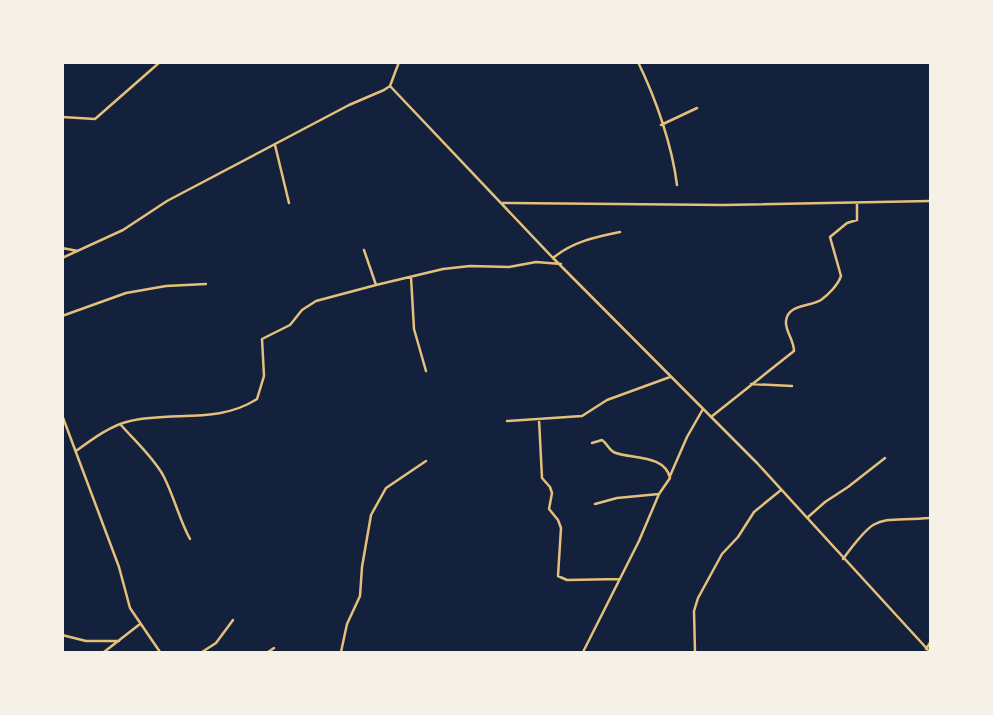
<svg xmlns="http://www.w3.org/2000/svg" width="993" height="715" font-family="'Alegreya Sans',sans-serif">
<rect width="100%" height="100%" fill="#14213d"/>
<g fill="none" stroke-linecap="round" stroke-linejoin="round">
<path stroke="#e5c07b" stroke-width="2.5" d="M638,62C656,99 672,145 677,185
M390,86L553,258L757,463L930,652
M62,117L95,119L160,62
M661,125L697,108
M275,145L289,203
M501,203L723,205L930,201
M62,248L78,251
M62,258L123,230L167,201L349,105L384,90L390,86L399,62
M553,258C572,242 595,237 620,232
M411,277L414,329L426,371
M376,285L443,269L470,266L509,267L536,262L561,264
M62,316L126,293L166,286L206,284
M751,384L792,386
M62,415L119,567L130,608L160,652
M711,417L794,351C794,340 785,331 786,321C788,304 809,307 821,300C828,295 838,285 841,276L830,237L847,223L857,220V203
M539,419L542,478L550,487L552,493L549,509L558,520L561,528L558,576L567,580L620,579
M507,421L582,416L607,400L670,377
M121,425C135,441 152,456 163,475C174,496 179,519 190,539
M76,451C91,440 111,425 130,421C172,411 219,424 257,399L264,376L262,339L290,325L302,310L316,301L376,285L364,250
M670,476L687,437L703,409
M595,504L617,498L659,494
M807,518L825,502L848,487L885,458
M843,559C878,511 876,522 930,518
M62,635L86,641H119
M926,649L930,643
M104,652L140,624
M202,652L216,643L233,620
M268,652L274,648
M341,652L347,624L360,596L362,567L371,515L386,488L426,461
M583,652L639,541L659,494L670,478C665,455 633,459 616,453C609,451 608,444 602,440L592,443
M695,652L694,611L698,598L722,554L738,537L754,512L781,490"/>
</g>
<rect width="993" height="715" fill="none" stroke="#f6f1e7" stroke-width="128"/>
</svg>
